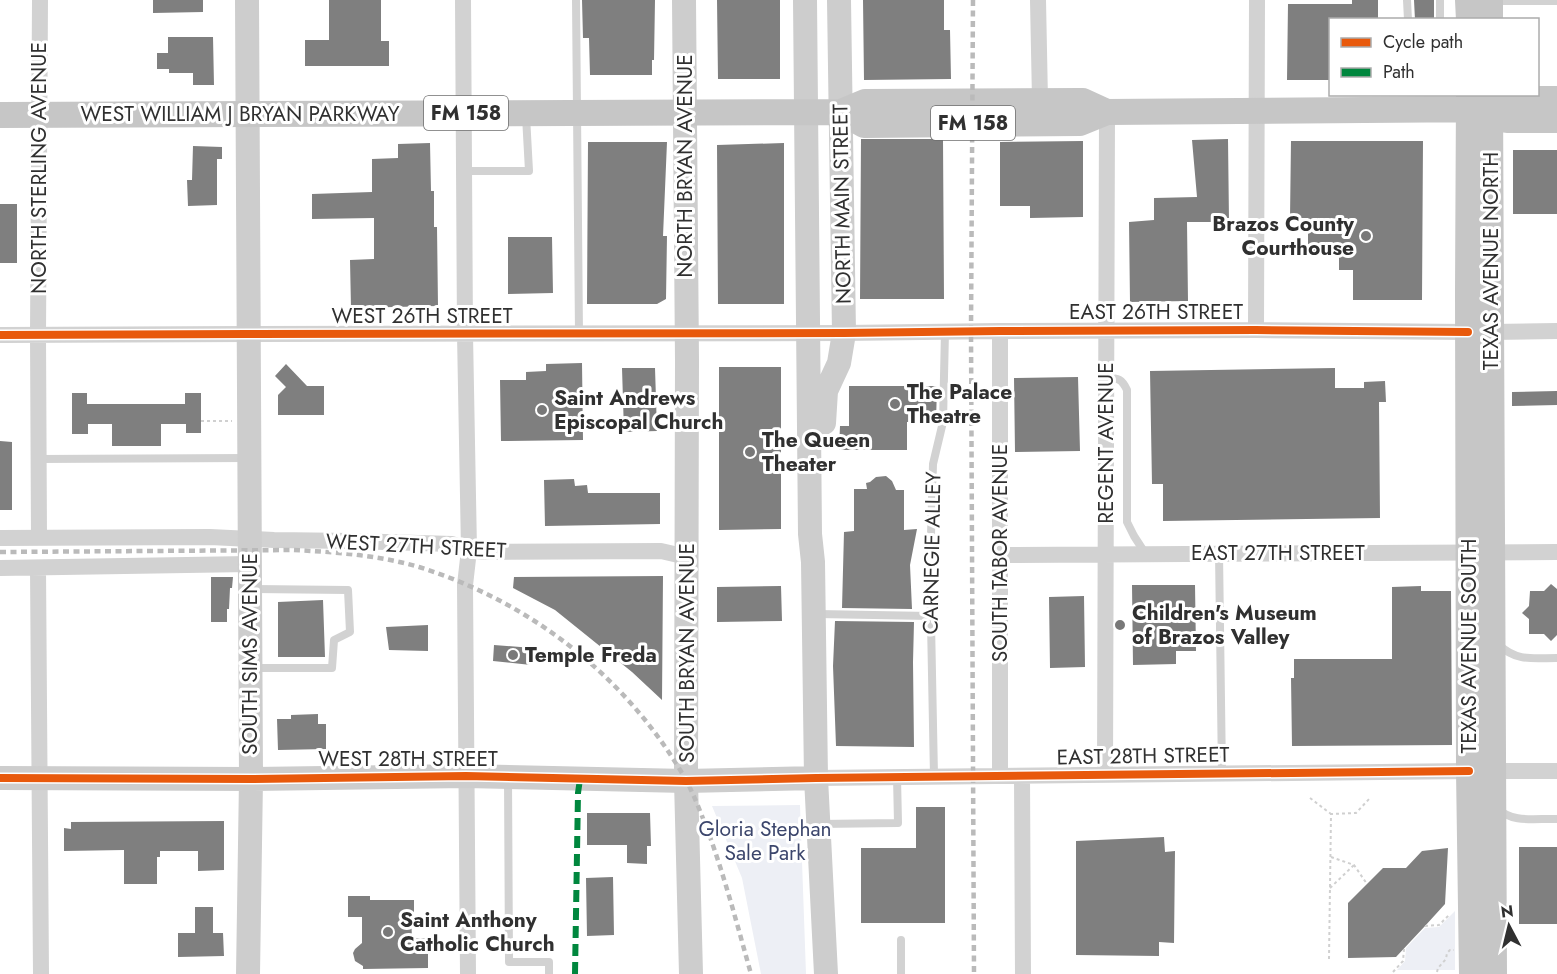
<svg xmlns="http://www.w3.org/2000/svg" width="1557" height="974" font-family="Jost,sans-serif">
<rect width="100%" height="100%" fill="#fff"/>
<path fill="#edeff5" d="M800,805L806,974H761L742,878L712,806Z
M1455,911V970H1397L1405,961L1406,948L1425,928L1439,927Z"/>
<path fill="#7f7f7f" d="M153,0H203V12L153,13Z
M329,0H381V41H389V66H305V40H329Z
M582,0H655L654,60H652V75H590L589,38H583Z
M717,0H780V79H718Z
M863,0H944V30H950L951,79L864,80Z
M1352,0H1378V20H1330V80H1287L1288,4H1352Z
M1414,0H1434V20H1415Z
M168,37H213L214,85H193V73H169V69H157V53H168Z
M861,139H943L944,299H860Z
M1228,139L1229,222H1187L1188,301L1130,302L1129,222L1154,220V198L1197,197L1192,140Z
M1083,141V217L1030,218V206H1000V142Z
M1291,141H1423L1422,300H1353V270H1339V254H1308V218H1290Z
M588,142H667L663,236H667L666,299L657,304H587Z
M430,143L431,191H434V227H437L438,306L351,308L350,260L374,259V218L312,219V194L372,192V159L398,158V144Z
M784,143V304H718L717,145Z
M193,146L222,147V159H217V205L188,206L187,180H192Z
M1513,150H1557V214H1513Z
M0,204H17V263H0Z
M508,237H552L553,293L508,294Z
M582,363L583,440L501,441L500,380H526V372L546,371V364Z
M286,364L307,386H324V415H278V395L286,387L275,376Z
M719,367H781V529L719,530Z
M622,368H655L657,431L624,432Z
M1335,368V388H1364V382L1385,381L1386,402H1379L1380,518L1163,521V484H1152L1150,371Z
M1078,377L1080,451L1015,452L1014,378Z
M849,386H937L936,422H907V450H839L840,426H849Z
M1557,391V405L1512,406V392Z
M72,393H87V404H185V393H201V433H186V424H161V446H112V424H88V434H72Z
M0,441L12,442V510H0Z
M886,476L892,481L896,490H904V530L917,529L910,565L912,609L842,608L844,532L854,531V489H867L866,483L870,482L876,477Z
M574,479L575,486L587,485L588,493H660V524L545,526L544,480Z
M663,576L662,700L632,672L555,610L513,588L514,577Z
M211,577H233L232,588H230L229,609H227V622H211Z
M1551,584L1557,589V635L1551,641L1544,634H1529V619L1522,613L1529,606L1530,591H1544Z
M1132,585H1195L1196,651H1176V664L1133,665Z
M781,586L782,621L717,622V587Z
M1421,586V591H1451L1452,745L1292,746L1291,678H1294V659H1392V587Z
M1084,596L1085,667L1050,668L1049,597Z
M323,600L325,657H278V602Z
M835,621L914,622L913,662L914,747L836,746L833,666Z
M428,625V651L389,650L386,627Z
M494,645L533,648L531,665L493,661Z
M318,714V724H326V749L278,750L277,719H291V715Z
M916,807H945V923H861V848H916Z
M587,813H650L651,846H647V864L627,863V845H587Z
M224,821V870L198,871V851H160V857H157V884H124V850L64,851V828L71,829V822Z
M1164,837L1165,852L1175,851L1174,943L1159,942V956L1076,955V841Z
M1519,847H1557V924H1519Z
M1448,848L1445,904L1425,926L1396,957L1348,958V903L1383,868H1406L1422,851Z
M613,877L614,935L587,936L586,878Z
M348,896H370V900H414V916H411L412,938H428V968L363,969V966L355,961L353,953L355,949L362,943V917H348Z
M195,907H213V933H223L224,956L178,957V933H195Z"/>
<g fill="none" stroke-linecap="round" stroke-linejoin="round">
<path stroke="#d0d0d0" stroke-width="2" stroke-dasharray="3 3" stroke-linecap="butt" d="M201,421H232
M1310,798L1331,814
M1331,857L1354,865L1367,884
M1330,888L1354,865
M1425,926L1439,925L1450,914
M1329,959L1331,814L1356,813L1370,798
M1393,972L1403,961L1404,949
M1437,972L1438,968L1446,959L1447,953L1450,950H1454"/>
<path stroke="#d2d2d2" stroke-width="8" d="M576,0L579,334
M1407,0L1408,20
M1440,0V20
M1491,1H1557
M464,171H529L526,116
M1107,378C1118,378 1122,379 1127,390V522L1134,536L1145,553
M38,459L248,458
M1219,553L1222,774
M817,614L930,616
M1499,645C1517,662 1534,658 1557,658
M252,668H332L334,640L350,632L348,590L253,589
M934,776L930,571L933,464L943,422L945,331
M508,778L509,962H549V974
M1498,808C1511,824 1538,818 1557,819
M819,824L898,823L897,777
M901,940V974"/>
<path stroke="#d2d2d2" stroke-width="16" d="M463,0L465,334L469,550L465,585L468,974
M1038,0L1040,100
M1256,330L1257,0
M1000,331V776
M1492,332L1557,331
M0,335L248,334L844,333L1000,331L1256,330L1468,332
M0,538L210,537L274,540L352,541L452,544L469,550L484,552L661,551L687,557
M39,538L38,335L40,0
M1000,555L1557,552
M0,568L249,564
M38,568L41,974
M1494,771H1557
M1105,775L1107,112
M1022,776L1023,974
M816,778L1469,771"/>
<path stroke="#cdcdcd" stroke-width="24" d="M247,0L251,779L248,974
M684,0L687,360L686,781L691,974
M805,0L810,534L813,562L816,778L826,974
M824,423L826,391L839,363L844,333L839,0
M0,778L251,779L466,776L686,781L816,778"/>
<path stroke="#c6c6c6" stroke-width="26" d="M1468,0L1469,20
M1490,0V20
M1469,94L1468,293L1469,771L1472,974
M1490,94L1494,974
M1490,109L1507,120H1557
M841,112L864,125L1080,123L1107,112L1490,109L1507,99H1557
M0,115L841,112L865,102L1083,101L1107,112"/>
<path stroke="#bababa" stroke-width="4.5" stroke-dasharray="6 4.5" stroke-linecap="butt" d="M973,0L971,331L974,974
M0,552L293,550C335,552 378,555 419,567C531,602 628,678 686,780C694,795 700,811 706,826C724,874 737,924 751,974"/>
<path stroke="#00873e" stroke-width="6" stroke-dasharray="12 6" stroke-linecap="butt" d="M575,974L578,793L580,779"/>
<defs>
<path id="cycleway" d="M0,335L248,334L844,333L1000,331L1256,330L1468,332
M0,778L251,779L466,776L686,781L816,778L1469,771"/>
</defs>
<use href="#cycleway" stroke="#fff" stroke-width="11"/>
<use href="#cycleway" stroke="#e8590c" stroke-width="8"/>
</g>
<g fill="#787878" stroke="#fff" stroke-width="2">
<circle cx="1366" cy="236" r="6"/>
<circle cx="895" cy="404" r="6"/>
<circle cx="542" cy="410" r="6"/>
<circle cx="750" cy="452" r="6"/>
<circle cx="1120" cy="625" r="6"/>
<circle cx="513" cy="655" r="6"/>
<circle cx="388" cy="932" r="6"/>
</g>
<g text-anchor="middle" dominant-baseline="central" stroke-width="6" stroke-linejoin="round" paint-order="stroke">
<g fill="#fff" stroke="#6e6e6e" stroke-width="1.5">
<rect x="424" y="96" width="84" height="34" rx="4.5"/>
<rect x="931" y="106" width="84" height="34" rx="4.5"/>
</g>
<g font-size="20" font-weight="bold" fill="#303030">
<text x="466" y="113">FM 158</text>
<text x="973" y="123">FM 158</text>
</g>
<g font-size="21" fill="#303030" stroke="#fff">
<text x="240" y="114">WEST WILLIAM J BRYAN PARKWAY</text>
<text transform="translate(685 166) rotate(-90)">NORTH BRYAN AVENUE</text>
<text transform="translate(39 168) rotate(-90)">NORTH STERLING AVENUE</text>
<text transform="translate(842 204) rotate(-91)">NORTH MAIN STREET</text>
<text transform="translate(1491 261) rotate(-90)">TEXAS AVENUE NORTH</text>
<text x="1156" y="312">EAST 26TH STREET</text>
<text x="422" y="316">WEST 26TH STREET</text>
<text transform="translate(1106 443) rotate(-90)">REGENT AVENUE</text>
<text transform="translate(416 546) rotate(3)">WEST 27TH STREET</text>
<text transform="translate(932 553) rotate(-89)">CARNEGIE ALLEY</text>
<text transform="translate(1000 553) rotate(-90)">SOUTH TABOR AVENUE</text>
<text x="1278" y="553">EAST 27TH STREET</text>
<text transform="translate(1469 646) rotate(-90)">TEXAS AVENUE SOUTH</text>
<text transform="translate(687 653) rotate(-90)">SOUTH BRYAN AVENUE</text>
<text transform="translate(250 654) rotate(-90)">SOUTH SIMS AVENUE</text>
<text transform="translate(1143 756) rotate(-1)">EAST 28TH STREET</text>
<text x="408" y="759">WEST 28TH STREET</text>
</g>
<g font-size="21" font-weight="bold" fill="#303030" stroke="#fff" text-anchor="start">
<text x="1354" y="224" text-anchor="end">Brazos County<tspan x="1354" dy="24">Courthouse</tspan></text>
<text x="907" y="392">The Palace<tspan x="907" dy="24">Theatre</tspan></text>
<text x="554" y="398">Saint Andrews<tspan x="554" dy="24">Episcopal Church</tspan></text>
<text x="762" y="440">The Queen<tspan x="762" dy="24">Theater</tspan></text>
<text x="1132" y="613">Children's Museum<tspan x="1132" dy="24">of Brazos Valley</tspan></text>
<text x="525" y="655">Temple Freda</text>
<text x="400" y="920">Saint Anthony<tspan x="400" dy="24">Catholic Church</tspan></text>
</g>
<g font-size="21" fill="#3c466c" stroke="#fff">
<text x="765" y="829">Gloria Stephan<tspan x="765" dy="24">Sale Park</tspan></text>
</g>
</g>
<rect x="1329" y="18" width="210" height="78" fill="#ffffff" stroke="#acacac" stroke-width="1.5"/>
<rect x="1341" y="38" width="30" height="9" fill="#e8590c" stroke="#acacac" stroke-width="1.5"/>
<text x="1383" y="48" font-size="18" fill="#303030">Cycle path</text>
<rect x="1341" y="68" width="30" height="9" fill="#00873e" stroke="#acacac" stroke-width="1.5"/>
<text x="1383" y="78" font-size="18" fill="#303030">Path</text>
<g transform="translate(1509 926) rotate(353)" stroke="#ffffff" stroke-width="4.5" paint-order="stroke">
<path d="M0-4.5L10 22L0 15L-10 22Z" fill="#303030"/>
<text y="-9" font-size="16" font-weight="bold" text-anchor="middle" fill="#303030">N</text>
</g>
</svg>
